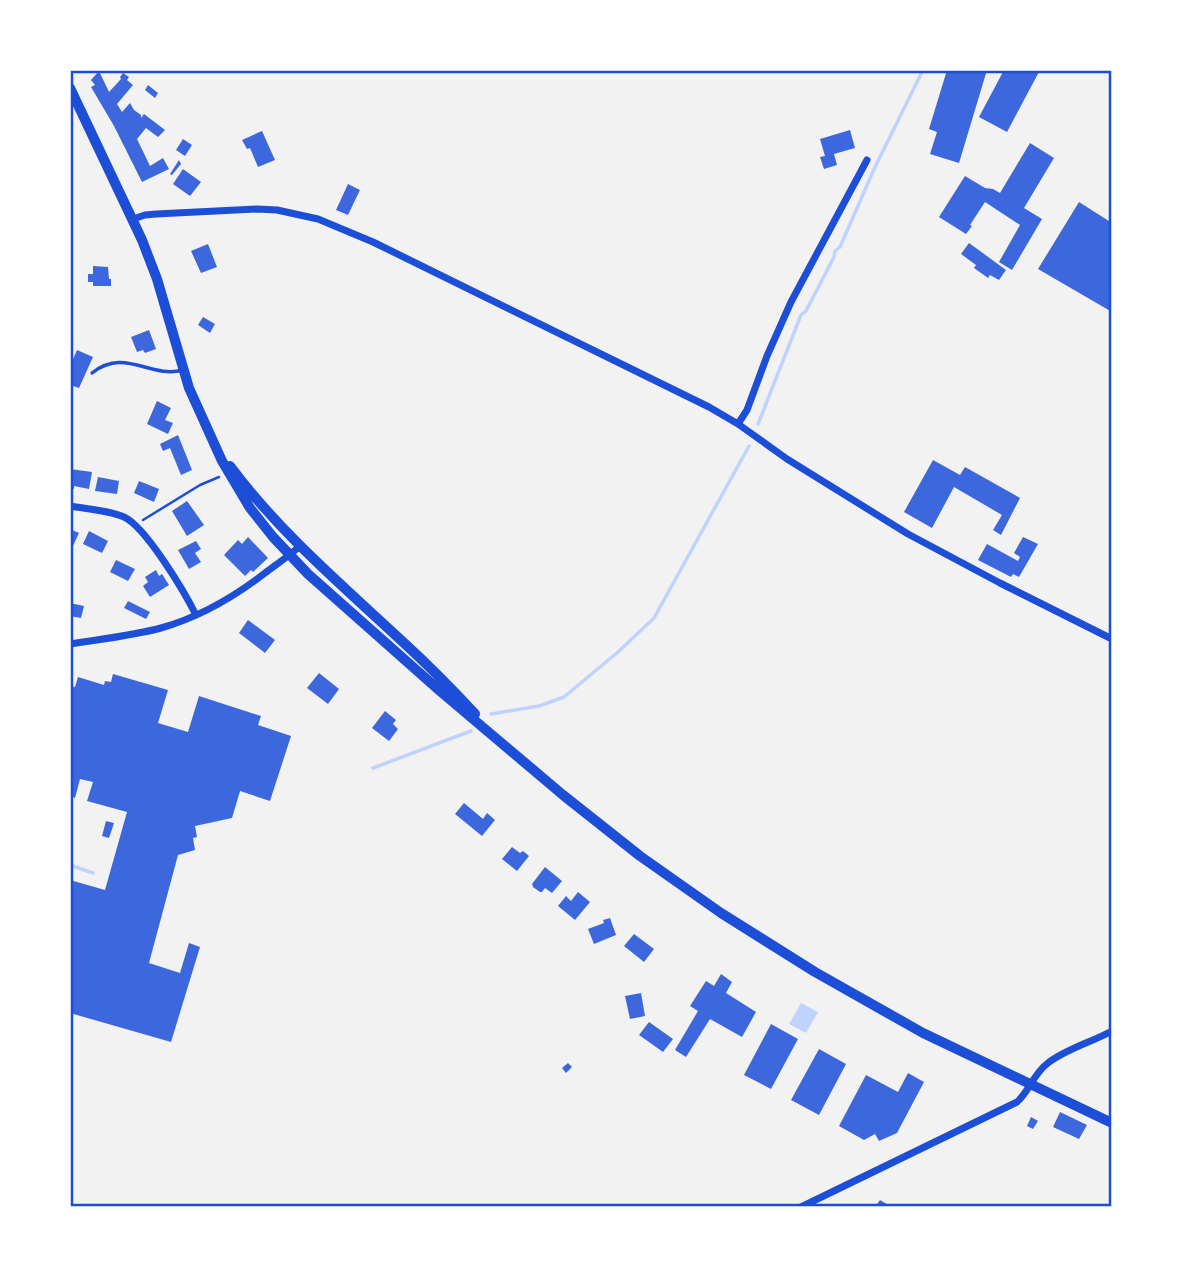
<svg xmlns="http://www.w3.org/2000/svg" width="1182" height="1277" font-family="'DM Sans',sans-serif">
<rect width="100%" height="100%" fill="#f2f2f2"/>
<path fill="#bfd3fe" d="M801,1003L818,1012L806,1033L789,1024Z"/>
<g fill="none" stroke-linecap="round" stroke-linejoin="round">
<path stroke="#bfd3fe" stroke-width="3.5" d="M758,424L801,315L806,311L834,257L835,251L840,247L875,167L923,70
M491,714L539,706L564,697L618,652L654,618L749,446
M373,768L471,731
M70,865L93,873"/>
</g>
<path fill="#3d67dc" d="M947,70H987L959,163L930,154L937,132L929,129Z
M1004,70H1040L1007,132L979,117Z
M99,71L109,92L121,79L120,77L123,73L129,77L127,80L133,85L117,104L122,112L130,103L134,110L141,115V118L144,114L165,130L158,137L146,128L137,139L150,166L163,158L169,169L142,182L114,126L91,87L95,85L91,80Z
M148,85L158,93L155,98L145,90Z
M850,130L855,148L834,154L837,165L824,169L820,157L825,156L820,139Z
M262,131L275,160L258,167L250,148L247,149L242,140Z
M183,139L192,145L185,156L176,150Z
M1030,143L1054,158L1024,208L1042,219L1012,270L999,262L1020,225L985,202L970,225L972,226L966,234L939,217L965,176L985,188L993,189L1000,193Z
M179,160L181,164L172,175L170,174Z
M183,169L201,182L190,196L173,184Z
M348,184L360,190L348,215L336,210Z
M1079,202L1112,223V312L1038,269Z
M969,243L1006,270L999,280L990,275L988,278L974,268L976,265L961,254Z
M208,244L217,267L201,273L191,251Z
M93,266L108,267L109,279H111V286H93V282H88V274H93Z
M203,317L215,324L210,333L198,325Z
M149,330L156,349L145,353L143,350L137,352L131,337Z
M77,350L93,357L79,388L70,385V358L73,359Z
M157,401L171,408L165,420L173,423L168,434L147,424Z
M178,435L192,470L181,475L170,448L163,451L160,444Z
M933,460L960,475L965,467L1020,498L1001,535L993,530L1002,515L954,487L932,528L904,512Z
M70,469L92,472L89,489L74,486V489L70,488Z
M98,477L119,481L117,494L95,491Z
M139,481L159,489L154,502L134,493Z
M187,501L204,525L187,536L172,511Z
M70,529L79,533L72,548L70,547Z
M89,531L108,541L102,553L83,544Z
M248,537L268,558L253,572L251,570L245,576L224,555L238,540L242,544Z
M1023,537L1038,544L1019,577L1013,574L1011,577L978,560L987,544L1018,561L1020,557L1014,553Z
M196,541L201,549L195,553L201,562L189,569L178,550Z
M116,560L135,569L128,581L110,572Z
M156,570L159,576L162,574L169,585L150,597L143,586L148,582L145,577Z
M128,601L150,612L146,619L124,608Z
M70,603L84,606L81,618L70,616Z
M248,620L275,640L265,653L239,633Z
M319,673L339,689L328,704L307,688Z
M113,674L168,690L158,723L188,732L199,696L261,716L258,725L291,736L270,801L240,791L232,818L195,826L197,837L193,838L195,850L178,855L149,963L180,973L189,943L200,947L171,1042L70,1013V880L105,890L127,812L87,801L93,782L80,779L75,798L70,796V686L75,687L78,677L104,685L105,681L111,682Z
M385,711L396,720L393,724L398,729L389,741L372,728Z
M464,803L483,819L487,813L495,820L482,836L455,814Z
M106,821L114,823L109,838L102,836Z
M512,847L520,853L523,851L529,856L517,871L502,859Z
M545,867L562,881L552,893L545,888L542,892H540L533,887L532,884Z
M578,892L590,902L575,920L558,906L566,896L571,901Z
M610,918L616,935L594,944L588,929L604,923L603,920Z
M634,934L654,949L644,962L624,946Z
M721,974L732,982L726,993L756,1012L742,1037L710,1019L686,1057L675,1050L698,1011L690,1006L706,981L714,986Z
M641,993L645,1016L630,1019L625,996Z
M649,1022L673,1039L663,1052L639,1035Z
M771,1024L798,1039L771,1089L744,1075Z
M819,1049L846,1064L819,1115L791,1100Z
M568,1063L572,1067L566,1073L562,1068Z
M908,1073L924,1082L897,1133L879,1141L875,1134L864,1140L839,1126L866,1075L898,1092Z
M1060,1112L1087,1125L1079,1139L1053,1127Z
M1031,1117L1038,1121L1033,1129L1027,1126Z
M880,1200L892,1207H875Z"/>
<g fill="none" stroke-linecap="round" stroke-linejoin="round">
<path stroke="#1d4ed8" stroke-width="2.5" d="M143,520L200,485L219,477"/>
<path stroke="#1d4ed8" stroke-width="3.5" d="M92,373C125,347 150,379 183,370"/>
<path stroke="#1d4ed8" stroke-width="7" d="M133,219L145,215L156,214L257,209L277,210L318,219L373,242L709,407L738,424L787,459L908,534L1000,583L1112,639
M738,424L747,410L767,356L791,302L867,160
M70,506C87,509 108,510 124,517C146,527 185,593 196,615
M70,644C100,639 131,636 161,628C200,617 234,597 265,573C277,564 289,556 300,546
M801,1207L1017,1102C1030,1090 1034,1073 1048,1063C1066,1049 1092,1042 1112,1031"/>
<path stroke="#1d4ed8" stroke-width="10" d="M70,88L142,240L157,279L189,388L222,461L250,508L273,537L308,574L440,691L563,795L640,856L721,913L815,972L923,1033L1112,1123
M230,466C280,533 343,586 403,642C428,665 452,689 475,714"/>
</g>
<rect width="1182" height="1277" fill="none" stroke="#ffffff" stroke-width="144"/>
<rect x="72" y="72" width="1038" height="1133" fill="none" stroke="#1d4ed8" stroke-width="2.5"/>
</svg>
